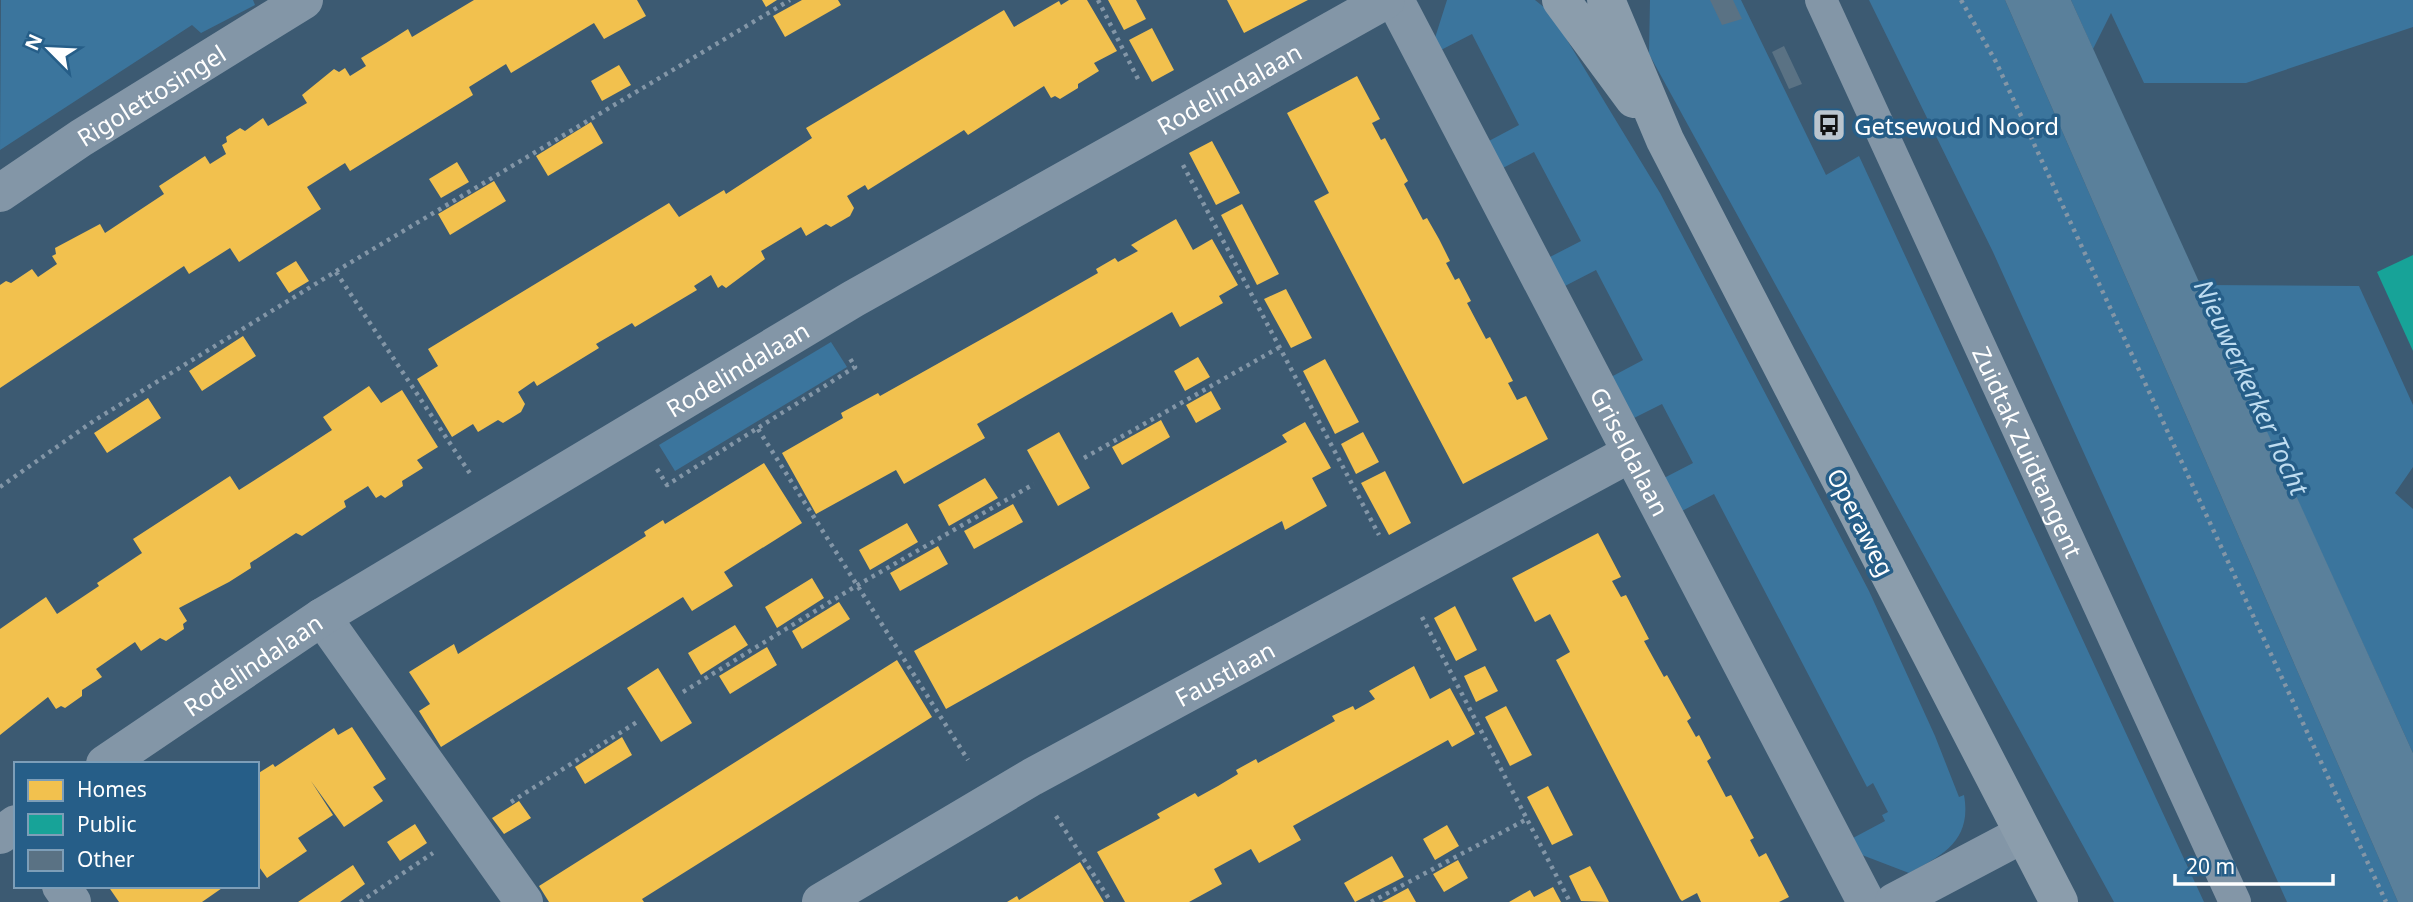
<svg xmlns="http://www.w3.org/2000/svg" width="2413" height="902" font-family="'Noto Sans',sans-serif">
<rect width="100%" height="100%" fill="#3c5a72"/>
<path fill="#3b759d" d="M1,0H253L255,5L201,33L192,25L0,150Z
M1447,0H1535L1550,12L1660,193L1869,591L1935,736L1959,797L1964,795C1972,840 1944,855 1909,873L1862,855L1853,838L1885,821L1882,815L1888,812L1873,783L1867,787L1714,494L1682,511L1664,478L1693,463L1662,404L1632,419L1611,377L1643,360L1596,270L1563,287L1548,258L1581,241L1534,152L1501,169L1487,142L1519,125L1472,34L1439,51L1434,41Z
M1650,0H1741L1826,175L1859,156L2204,902H2114L1649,54Z
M1869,0H2005L2398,902H2287L1993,252Z
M2071,0H2413V27L2246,83H2144L2111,13L2093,49Z
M2199,285L2359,286L2413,405V467L2395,493L2413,509V753Z
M831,342L847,367L675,471L659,445Z"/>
<path fill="#5a809b" d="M2005,0H2071L2413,753V902H2398Z"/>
<path fill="#f2c14e" d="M474,0H637L646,16L604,39L594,23L511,73L506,64L469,87L473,95L392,145L350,171L345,163L307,187L321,209L239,262L230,248L189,274L184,266L0,388V285L6,281L11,283L32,269L38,277L57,264L52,256L56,254L55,248L100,224L105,233L164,194L159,186L205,156L210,164L226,154L222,145L227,142L226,137L240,128L245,131L263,118L268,126L307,103L302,95L334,69L339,72L345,68L350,76L366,66L361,58L386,43L408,29L412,37Z
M762,0H777L766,7Z
M802,0H838L841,5L785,37L773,16Z
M1069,0H1087L1117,51L1094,63L1099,71L1078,84V88L1060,99L1055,96L1051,98L1044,86L968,135L964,130L868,190L865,185L847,196L854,208L850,216L831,227L826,224L806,236L801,227L761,251L765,259L726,288L722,285L718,288L711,275L694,286L697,290L635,327L632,323L596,344L599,348L537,386L534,381L518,392L525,404L521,412L503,423L498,420L478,432L473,424L452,437L417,379L438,366L428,349L669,203L679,217L724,190L726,194L812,138L806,128L1004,10L1014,27L1059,1L1061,5Z
M1108,0H1136L1146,19L1124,30Z
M1227,0H1308L1244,33Z
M1152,28L1174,70L1152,82L1129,40Z
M619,65L631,85L602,101L591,81Z
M1357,76L1380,119L1372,123L1381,140L1385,138L1408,181L1404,184L1423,220L1427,218L1439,239L1450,261L1446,263L1455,280L1459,278L1471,301L1467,303L1486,339L1490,337L1513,381L1508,383L1517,400L1526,396L1548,439L1463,484L1314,201L1329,193L1287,113Z
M591,122L603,143L548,176L536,156Z
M1212,141L1240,193L1216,205L1189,153Z
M457,162L469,182L441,198L429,179Z
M494,181L506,201L450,235L438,214Z
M1242,204L1279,274L1257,285L1221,215Z
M1176,219L1193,250L1212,239L1238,285L1219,296L1223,303L1180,327L1172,312L977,424L985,438L904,484L896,470L816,514L782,453L843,418L841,413L878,393L880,396L1021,317L1098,273L1096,269L1115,258L1118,262L1138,251L1131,245Z
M296,261L309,281L289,293L276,273Z
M1286,289L1312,338L1291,348L1264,299Z
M243,336L256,356L202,391L189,371Z
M1198,357L1210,377L1185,391L1174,371Z
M1325,359L1359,422L1335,434L1303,371Z
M369,386L381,403L402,390L438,447L417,460L423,468L402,481L403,486L385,498L381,495L376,498L368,486L344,501L346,507L302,536L296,533L250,563L251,568L229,582L179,608L187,621L183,624L184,629L166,641L160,638L141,651L135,642L96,669L102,677L82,690V696L65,708L61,706L56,709L48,697L0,735V629L46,597L57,614L99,586L97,583L142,553L133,539L230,476L239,490L286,460L332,430L323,417Z
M1211,391L1221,409L1196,423L1186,405Z
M148,398L161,418L107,453L94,433Z
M1161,420L1170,437L1122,465L1112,447Z
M1305,422L1331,468L1312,478L1327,506L1285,530L1282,521L946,709L914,651L1287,442L1282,435Z
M1059,432L1090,488L1058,506L1027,450Z
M1363,432L1379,462L1356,474L1341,444Z
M764,463L802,523L724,572L733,586L692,611L683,597L441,747L419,711L430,704L409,672L454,644L458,654L646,536L644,532L663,520L665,524Z
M1385,471L1411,523L1389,535L1361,483Z
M985,478L998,498L949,526L938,505Z
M1013,504L1023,522L974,549L964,531Z
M907,523L918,542L870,570L859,550Z
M1598,533L1621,577L1612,581L1621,597L1626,595L1649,639L1644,641L1664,677L1667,675L1691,718L1687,721L1696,737L1699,735L1711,758L1707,761L1726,797L1731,795L1754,838L1750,840L1759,857L1766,853L1789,897L1779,902H1701L1697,893L1682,901L1680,899L1556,660L1570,652L1550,614L1535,622L1512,578Z
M938,546L948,564L900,591L890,573Z
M812,578L824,598L777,628L765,607Z
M839,602L850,619L802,649L792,631Z
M1455,606L1477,650L1456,661L1434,618Z
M735,625L748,645L701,675L688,653Z
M767,647L777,665L730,694L719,676Z
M897,660L932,717L642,899L644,902H549L539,886Z
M1414,666L1430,699L1450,688L1475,734L1452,747L1448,740L1293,826L1301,840L1259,863L1251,849L1214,869L1222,884L1189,902H1125L1097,852L1160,818L1157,814L1195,793L1198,797L1218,786L1238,774L1236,770L1256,759L1258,763L1335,721L1332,716L1353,706L1355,710L1375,699L1369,691Z
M1485,666L1498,691L1476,702L1464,676Z
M658,668L692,723L661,742L627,688Z
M1506,706L1532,755L1510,766L1485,717Z
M352,727L386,779L373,787L383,801L344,827L311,781L333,815L298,838L307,851L267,878L257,864V774L273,764L275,767L334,728L338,735Z
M622,737L632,755L585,784L575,767Z
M1548,786L1573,835L1552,845L1527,797Z
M519,801L531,818L504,834L492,818Z
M415,824L427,843L400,861L387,842Z
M1447,825L1459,846L1435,860L1423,839Z
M1392,856L1404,877L1355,902L1344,883Z
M1458,860L1468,878L1444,892L1433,874Z
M1080,862L1104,902H1007L1017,896L1019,900Z
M353,865L365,884L340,902H298Z
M1590,866L1603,890L1609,902L1581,901L1569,876Z
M108,886H225L202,902H119Z
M1553,887L1561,902H1509L1530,890L1534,897Z
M1408,888L1416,902H1382L1386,900Z"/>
<path fill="#17a398" d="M2413,255V351L2377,272Z"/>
<path fill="#5a7284" d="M1710,0H1733L1742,19L1722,25Z
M1784,46L1802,84L1789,89L1772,52Z"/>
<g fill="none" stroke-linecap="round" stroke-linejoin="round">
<path stroke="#8396a7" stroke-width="4.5" stroke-dasharray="3.5 5" stroke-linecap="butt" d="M1098,0L1140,83
M1961,0L1996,62L2386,902
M1183,165L1379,535
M336,272L471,475
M758,429L968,760
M1084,458L1280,347
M657,469L667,485L855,367L848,355
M0,487L95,420L343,267L790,0
M1422,617L1570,902
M683,692L856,586L1034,484
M511,802L637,722
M1056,816L1111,902
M360,902L433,853
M1371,902L1527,819"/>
<path stroke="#8396a7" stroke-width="32" id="s1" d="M1821,0L2235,902"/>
<g stroke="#8396a7" stroke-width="38">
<path id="s2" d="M1395,0L1866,902"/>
<path id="s3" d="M0,193L81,138L304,0"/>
<path d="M322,617L524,902"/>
<path id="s4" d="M105,764L322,617L853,299L1386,0"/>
<path d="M0,835L16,824"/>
<path d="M61,886L72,902"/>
<path id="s5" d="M821,902L1032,777L1631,453"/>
<path d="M1894,902L2023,834"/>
</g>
<path stroke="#8b9dac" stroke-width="38" d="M1561,0L1634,99
M1606,0L1665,140L2059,902"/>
</g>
<defs>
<symbol id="bus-square" viewBox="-11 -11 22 22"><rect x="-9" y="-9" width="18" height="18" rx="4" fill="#bbc5ce" stroke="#265e88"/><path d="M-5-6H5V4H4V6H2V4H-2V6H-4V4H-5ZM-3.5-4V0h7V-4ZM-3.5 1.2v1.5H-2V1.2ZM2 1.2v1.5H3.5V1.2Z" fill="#111"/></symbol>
</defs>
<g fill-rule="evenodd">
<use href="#bus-square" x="1810" y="106" width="38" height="38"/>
</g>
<g text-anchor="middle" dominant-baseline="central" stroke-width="7" stroke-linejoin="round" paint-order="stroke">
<g font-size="24" fill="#fff" stroke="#265e88">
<text stroke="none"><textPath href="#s4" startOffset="1312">Rodelindalaan</textPath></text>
<text stroke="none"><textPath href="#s3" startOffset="180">Rigolettosingel</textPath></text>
<text stroke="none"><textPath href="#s4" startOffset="746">Rodelindalaan</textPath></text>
<text stroke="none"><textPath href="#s2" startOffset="509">Griseldalaan</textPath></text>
<text stroke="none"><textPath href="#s1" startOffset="497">Zuidtak Zuidtangent</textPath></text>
<text transform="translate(1861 522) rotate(63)">Operaweg</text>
<text stroke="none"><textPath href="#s4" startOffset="178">Rodelindalaan</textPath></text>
<text stroke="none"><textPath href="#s5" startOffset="464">Faustlaan</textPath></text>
</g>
<g font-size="24" fill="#fff" stroke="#265e88" text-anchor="start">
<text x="1854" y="125">Getsewoud Noord</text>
</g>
<g font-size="26" font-style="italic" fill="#bedcf0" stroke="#265e88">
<text transform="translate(2252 387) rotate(65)">Nieuwerkerker Tocht</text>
</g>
</g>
<rect x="14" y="762" width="245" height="126" fill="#265e88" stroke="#7d9eb8" stroke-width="2"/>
<rect x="28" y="780" width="35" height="21" fill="#f2c14e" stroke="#7d9eb8" stroke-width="2"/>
<text x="77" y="797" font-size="21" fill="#ffffff">Homes</text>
<rect x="28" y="814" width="35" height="21" fill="#17a398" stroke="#7d9eb8" stroke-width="2"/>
<text x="77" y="832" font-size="21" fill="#ffffff">Public</text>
<rect x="28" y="850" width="35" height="21" fill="#5a7284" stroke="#7d9eb8" stroke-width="2"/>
<text x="77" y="867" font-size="21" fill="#ffffff">Other</text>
<g transform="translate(49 49) rotate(294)" stroke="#265e88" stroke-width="5" paint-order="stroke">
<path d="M0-5L12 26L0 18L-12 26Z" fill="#ffffff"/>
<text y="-10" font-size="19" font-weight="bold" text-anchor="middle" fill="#ffffff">N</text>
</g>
<path d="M2175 874v10h158v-10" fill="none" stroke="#ffffff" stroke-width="3.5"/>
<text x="2186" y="874" font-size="21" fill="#ffffff" stroke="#265e88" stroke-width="5" paint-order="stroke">20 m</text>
</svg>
